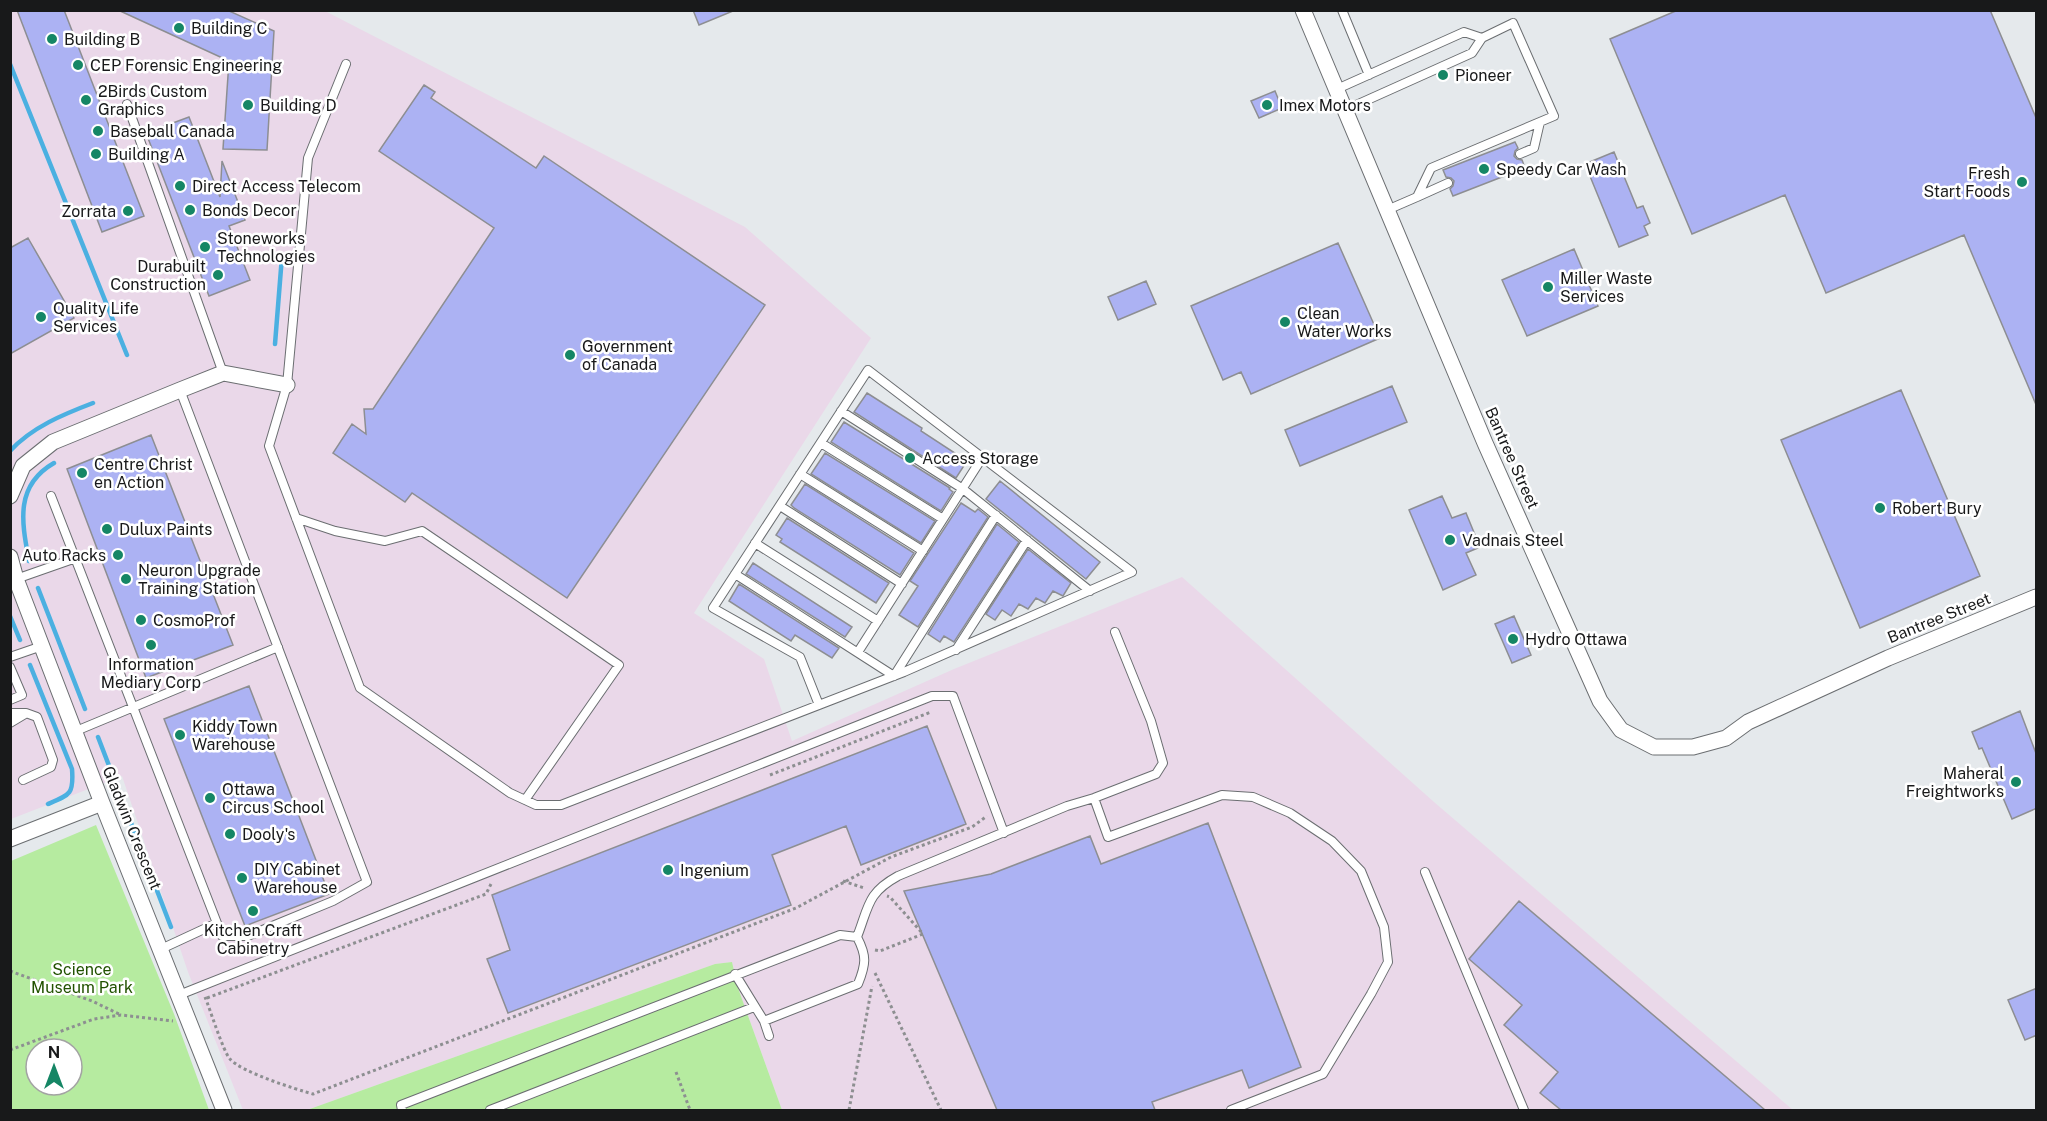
<svg xmlns="http://www.w3.org/2000/svg" width="2047" height="1121" font-family="'Public Sans',sans-serif">
<rect width="100%" height="100%" fill="#e5e9ec"/>
<path fill="#ead8e9" d="M11,11H325L745,227L871,338L694,613L764,659L792,741L954,669L1182,577L1434,802L1793,1110H782L738,988L732,962L715,964L307,1110H243L188,972L122,776L11,819Z"/>
<path fill="#b6eba0" fill-rule="evenodd" d="M96,825L174,1014L209,1110H11V861ZM36,1049H72V1085H36Z
M732,962L738,988L782,1110H307L715,964Z"/>
<g fill="none" stroke-linecap="round" stroke-linejoin="round">
<path stroke="#4bb0e1" stroke-width="4.5" d="M10,64L127,355
M275,344L282,256
M10,451C32,427 64,414 93,403
M29,561C22,523 14,486 54,463
M38,588L85,709
M10,616L20,640
M30,665L72,769C74,794 70,795 48,804
M98,737L171,927"/>
</g>
<path fill="#acb2f3" stroke="#8d8e92" stroke-width="1.5" d="M17,10H64L144,216L102,232Z
M118,10H227L274,31L267,150L223,149L229,61Z
M693,10H733V11L699,25Z
M1678,10H1990L2037,120V407L1964,235L1826,293L1785,195L1692,234L1610,39Z
M424,85L435,92L431,98L536,168L544,156L765,305L567,598L412,493L405,502L333,453L352,424L366,434L364,409H373L494,228L379,151Z
M1275,91L1282,108L1259,118L1251,101Z
M189,117L220,197L222,161L245,220L229,226L250,280L209,296L146,133Z
M1515,142L1518,148L1515,151L1514,156L1517,159L1522,160L1525,168L1453,196L1450,189L1453,186L1454,181L1451,178L1446,177L1443,170Z
M1614,152L1637,208L1643,206L1650,223L1644,226L1648,235L1619,247L1585,164Z
M28,238L74,318L10,354V248Z
M1338,243L1380,338L1251,394L1241,372L1223,380L1191,306Z
M1574,249L1598,306L1527,336L1502,280Z
M1146,281L1156,304L1118,320L1108,297Z
M1392,386L1407,422L1300,466L1285,430Z
M1901,390L1980,576L1860,628L1781,440Z
M867,393L922,428L921,431L967,461L956,478L854,412Z
M844,422L950,488L949,489L953,492L941,511L831,442Z
M151,435L233,645L146,678L67,469Z
M825,453L935,521L921,543L811,474Z
M1000,481L1100,562L1086,579L986,499Z
M805,484L914,553L900,575L794,508L791,505Z
M1442,496L1452,518L1466,513L1480,547L1466,553L1476,575L1443,590L1409,510Z
M961,503L975,512L978,509L988,517L918,627L899,615L918,586L910,581Z
M787,518L889,583L876,603L780,542L782,539L776,535Z
M997,524L1019,542L954,642L944,636L940,642L928,634Z
M1028,549L1071,583L1063,596L1053,591L1045,603L1036,598L1028,609L1019,604L1011,616L1002,610L995,620L986,614Z
M753,563L852,627L845,637L746,574Z
M739,584L839,648L832,658L795,635L791,641L729,601Z
M1514,616L1531,655L1512,663L1495,624Z
M249,686L329,894L245,926L164,719Z
M2020,711L2037,756V808L2012,819L1982,748L1979,749L1972,732Z
M927,726L966,824L861,865L846,826L772,855L791,905L508,1013L487,959L510,950L492,895Z
M1208,823L1301,1067L1249,1088L1242,1070L1152,1102L1155,1110H997L904,891L991,874L1090,836L1101,864Z
M1519,901L1765,1110H1561L1540,1093L1558,1072L1504,1025L1522,1005L1469,959Z
M2037,988V1035L2025,1040L2008,1000Z"/>
<g fill="none" stroke-linecap="round" stroke-linejoin="round">
<defs>
<path id="service" d="M1342,10L1369,75
M346,64L308,158L287,385L269,446L360,688L510,793L536,805H561L904,672L1132,572L868,370L713,608L800,657L819,705
M1337,89L1464,32L1482,38L1472,53L1345,110
M127,104L223,373
M1520,154L1534,148L1540,122
M1417,197L1448,183
M1387,210L1417,197L1431,168L1554,116L1513,23L1482,38
M841,411L963,489L1090,591
M821,443L943,519
M800,474L923,551
M51,496L222,936H248L333,901L367,882L180,390
M780,506L902,584
M296,518L335,531L385,541L422,531L619,665L525,800
M755,543L878,621
M735,574L894,676L996,515
M16,579L76,558
M956,650L1027,540
M858,652L982,458
M10,657L42,646
M10,667L22,695L10,700
M10,713H26L37,717L53,760L51,767L23,780
M10,723L25,714
M76,731L278,647
M1094,798L1108,837L1222,795L1253,797L1290,813L1332,841L1361,871L1384,927L1388,962L1371,994L1323,1074L1231,1110
M1425,872L1524,1110
M857,937C869,906 867,893 898,876L1067,806L1094,798L1156,774L1163,763L1151,721L1115,632
M161,949L217,923
M735,974L764,1021L769,1036
M179,995L932,696H953L1004,833
M402,1110L401,1105L840,935L857,937C867,956 866,964 858,984L764,1021
M490,1110L754,1007"/>
<path id="minor" d="M1303,10L1485,443L1600,701L1621,730L1654,747H1693L1726,738L1748,722L1888,658L2036,597
M10,496L23,466L53,442L180,390L223,373L287,385
M10,557L16,579L102,803L224,1110
M10,839L102,803"/>
</defs>
<use href="#service" stroke="#6b6e71" stroke-width="10"/>
<use href="#minor" stroke="#6b6e71" stroke-width="17"/>
<path stroke="#8d8f91" stroke-width="3" stroke-dasharray="3 3" stroke-linecap="butt" d="M770,775L931,712
M843,881L864,888
M875,950L880,951L923,934L890,897L887,896
M10,971L92,1001L119,1014
M875,973L941,1110
M205,997C210,1009 223,1051 230,1059C241,1072 295,1089 313,1094L796,908L891,857L972,827L987,816
M207,998L486,894L491,884
M10,1050L94,1019L121,1015L173,1021
M676,1072L690,1110
M849,1110L872,986"/>
<use href="#service" stroke="#fff" stroke-width="8"/>
<use href="#minor" stroke="#fff" stroke-width="15"/>
</g>
<g fill="#158665" stroke="#fff" stroke-width="2">
<circle cx="179" cy="28" r="6"/>
<circle cx="52" cy="39" r="6"/>
<circle cx="78" cy="65" r="6"/>
<circle cx="1443" cy="75" r="6"/>
<circle cx="86" cy="100" r="6"/>
<circle cx="248" cy="105" r="6"/>
<circle cx="1267" cy="105" r="6"/>
<circle cx="98" cy="131" r="6"/>
<circle cx="96" cy="154" r="6"/>
<circle cx="1484" cy="169" r="6"/>
<circle cx="2022" cy="182" r="6"/>
<circle cx="180" cy="186" r="6"/>
<circle cx="190" cy="210" r="6"/>
<circle cx="128" cy="211" r="6"/>
<circle cx="205" cy="247" r="6"/>
<circle cx="218" cy="275" r="6"/>
<circle cx="1548" cy="287" r="6"/>
<circle cx="41" cy="317" r="6"/>
<circle cx="1285" cy="322" r="6"/>
<circle cx="570" cy="355" r="6"/>
<circle cx="910" cy="458" r="6"/>
<circle cx="82" cy="473" r="6"/>
<circle cx="1880" cy="508" r="6"/>
<circle cx="107" cy="529" r="6"/>
<circle cx="1450" cy="540" r="6"/>
<circle cx="118" cy="555" r="6"/>
<circle cx="126" cy="579" r="6"/>
<circle cx="141" cy="620" r="6"/>
<circle cx="1513" cy="639" r="6"/>
<circle cx="151" cy="645" r="6"/>
<circle cx="180" cy="735" r="6"/>
<circle cx="2016" cy="782" r="6"/>
<circle cx="210" cy="798" r="6"/>
<circle cx="230" cy="834" r="6"/>
<circle cx="668" cy="870" r="6"/>
<circle cx="242" cy="878" r="6"/>
<circle cx="253" cy="911" r="6"/>
</g>
<g text-anchor="middle" dominant-baseline="central" stroke-width="5" stroke-linejoin="round" paint-order="stroke">
<g font-size="16" fill="#18191a" stroke="#fff" text-anchor="start">
<text x="191" y="28">Building C</text>
<text x="64" y="39">Building B</text>
<text x="90" y="65">CEP Forensic Engineering</text>
<text x="1455" y="75">Pioneer</text>
<text x="98" y="91">2Birds Custom<tspan x="98" dy="18">Graphics</tspan></text>
<text x="260" y="105">Building D</text>
<text x="1279" y="105">Imex Motors</text>
<text x="110" y="131">Baseball Canada</text>
<text x="108" y="154">Building A</text>
<text x="1496" y="169">Speedy Car Wash</text>
<text x="2010" y="173" text-anchor="end">Fresh<tspan x="2010" dy="18">Start Foods</tspan></text>
<text x="192" y="186">Direct Access Telecom</text>
<text x="202" y="210">Bonds Decor</text>
<text x="116" y="211" text-anchor="end">Zorrata</text>
<text x="217" y="238">Stoneworks<tspan x="217" dy="18">Technologies</tspan></text>
<text x="206" y="266" text-anchor="end">Durabuilt<tspan x="206" dy="18">Construction</tspan></text>
<text x="1560" y="278">Miller Waste<tspan x="1560" dy="18">Services</tspan></text>
<text x="53" y="308">Quality Life<tspan x="53" dy="18">Services</tspan></text>
<text x="1297" y="313">Clean<tspan x="1297" dy="18">Water Works</tspan></text>
<text x="582" y="346">Government<tspan x="582" dy="18">of Canada</tspan></text>
<text x="922" y="458">Access Storage</text>
<text x="94" y="464">Centre Christ<tspan x="94" dy="18">en Action</tspan></text>
<text x="1892" y="508">Robert Bury</text>
<text x="119" y="529">Dulux Paints</text>
<text x="1462" y="540">Vadnais Steel</text>
<text x="106" y="555" text-anchor="end">Auto Racks</text>
<text x="138" y="570">Neuron Upgrade<tspan x="138" dy="18">Training Station</tspan></text>
<text x="153" y="620">CosmoProf</text>
<text x="1525" y="639">Hydro Ottawa</text>
<text x="151" y="664" text-anchor="middle">Information<tspan x="151" dy="18">Mediary Corp</tspan></text>
<text x="192" y="726">Kiddy Town<tspan x="192" dy="18">Warehouse</tspan></text>
<text x="2004" y="773" text-anchor="end">Maheral<tspan x="2004" dy="18">Freightworks</tspan></text>
<text x="222" y="789">Ottawa<tspan x="222" dy="18">Circus School</tspan></text>
<text x="242" y="834">Dooly's</text>
<text x="254" y="869">DIY Cabinet<tspan x="254" dy="18">Warehouse</tspan></text>
<text x="680" y="870">Ingenium</text>
<text x="253" y="930" text-anchor="middle">Kitchen Craft<tspan x="253" dy="18">Cabinetry</tspan></text>
</g>
<g font-size="16" fill="#18191a" stroke="#fff">
<text transform="translate(1512 458) rotate(66)">Bantree Street</text>
<text transform="translate(1939 618) rotate(-22)">Bantree Street</text>
<text transform="translate(132 828) rotate(68)">Gladwin Crescent</text>
</g>
<g font-size="16" fill="#225201" stroke="#fff">
<text x="82" y="969">Science<tspan x="82" dy="18">Museum Park</tspan></text>
</g>
</g>
<rect width="2047" height="1121" fill="none" stroke="#18191a" stroke-width="24"/>
<g transform="translate(54 1067)"><circle r="28" fill="#ffffff" stroke="#a3a3a3" stroke-width="1.5"/>
<path d="M0-4.5L10 22L0 15L-10 22Z" fill="#158665"/>
<text y="-9" font-size="16" font-weight="bold" text-anchor="middle" fill="#18191a">N</text>
</g>
</svg>
